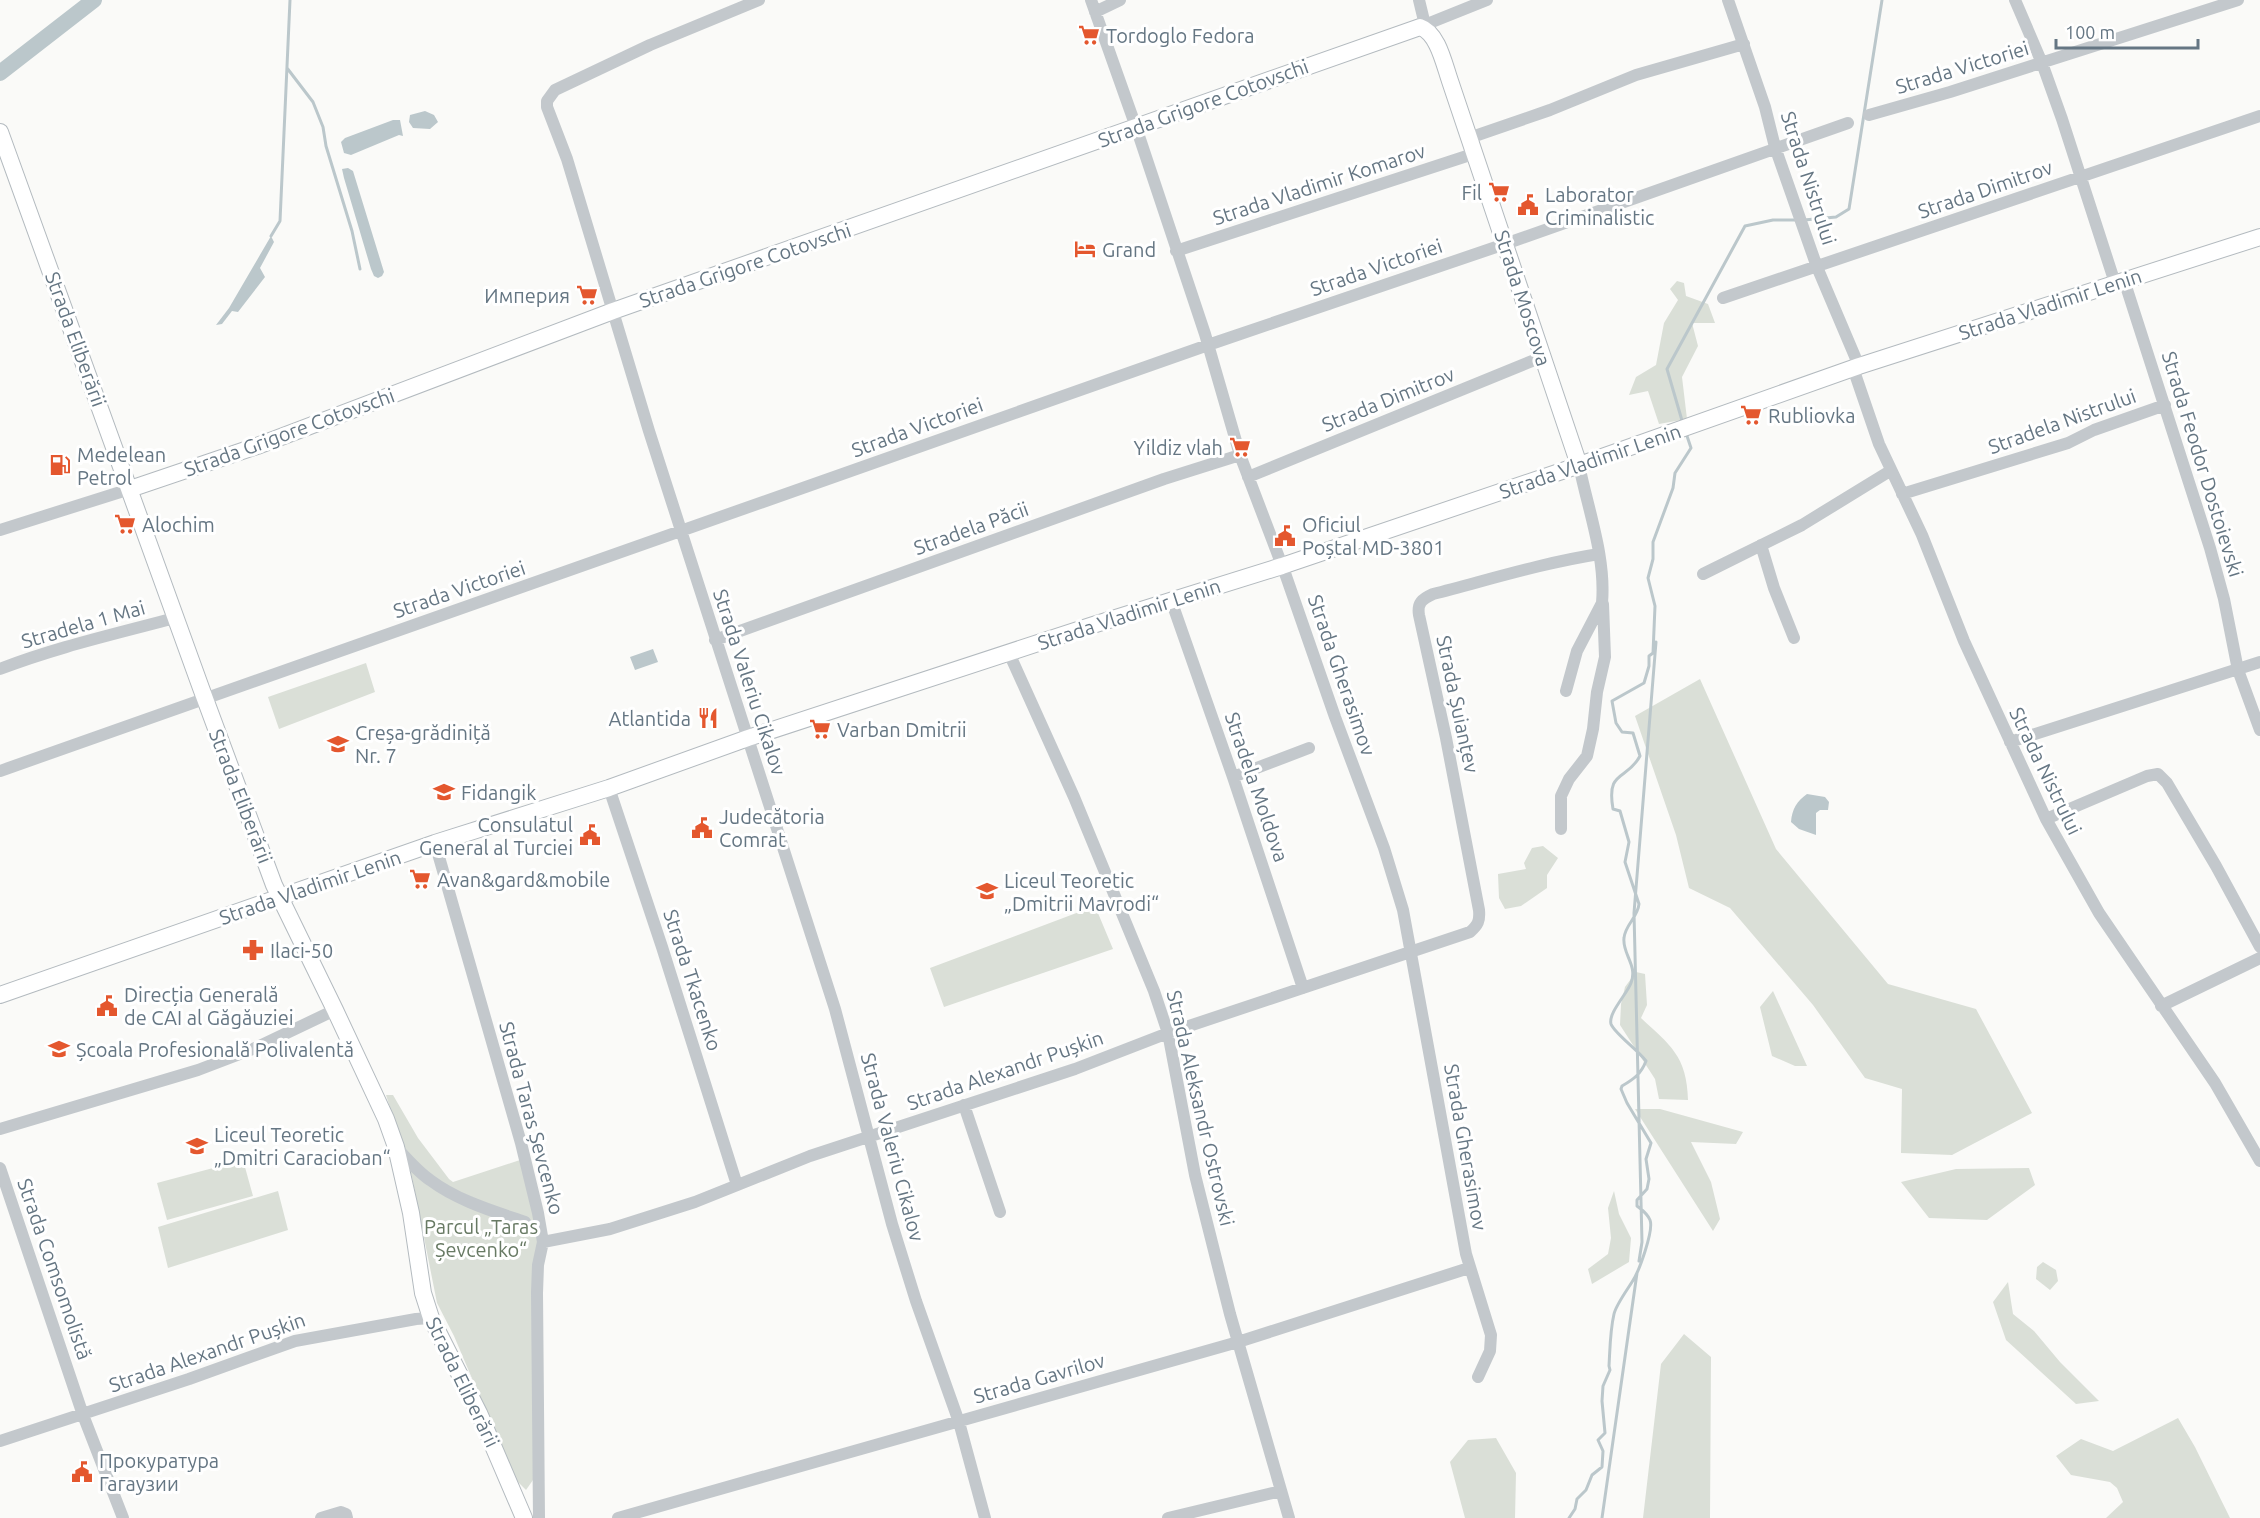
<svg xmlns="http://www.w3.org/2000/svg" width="2260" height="1518" font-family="Ubuntu,sans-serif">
<rect width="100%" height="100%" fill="#fafaf8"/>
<path fill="#dadfd7" d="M1677,281L1684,283L1686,296L1708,304L1715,323H1692L1698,346L1682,377L1687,419L1659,424L1648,391L1629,395L1636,377L1656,365L1664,323L1678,300L1670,289Z
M366,663L375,692L279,729L268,697Z
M1700,679L1776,849L1888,984L1976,1009L2032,1113L1952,1155L1901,1153L1902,1089L1865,1078L1813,1005L1730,908L1689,888L1676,835L1635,716Z
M1543,846L1558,858L1547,875V888L1521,906L1505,909L1499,898L1498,874L1526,869L1524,863L1532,848Z
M1095,906L1113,949L944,1007L930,968Z
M1636,972L1645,974L1647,1005L1641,1018C1670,1045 1687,1056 1688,1100L1659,1099L1655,1079L1620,1025L1621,1004L1625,987Z
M1773,991L1807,1066H1795L1772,1056L1760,1007Z
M386,1095H393L418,1138L449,1179L453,1182L520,1160L533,1205L538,1244L533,1480L526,1490L518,1482L510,1468L454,1336L437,1303L412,1177Z
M1635,1109H1660L1743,1132L1736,1144L1691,1142L1711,1182L1720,1219L1713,1231Z
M243,1160L253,1196L167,1220L157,1183Z
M2029,1168L2035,1185L1987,1220L1929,1218L1901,1182L1956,1169Z
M278,1191L288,1230L168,1268L158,1227Z
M1614,1191L1619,1214L1631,1238L1629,1262L1592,1284L1588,1269L1608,1254L1611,1238L1608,1208Z
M2043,1262L2056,1270L2058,1281L2050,1290L2036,1279L2037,1267Z
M2008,1282L2013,1314L2034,1331L2060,1362L2099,1401L2076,1404L2006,1340L1993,1302Z
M1684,1334L1711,1357L1710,1518H1643L1661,1364Z
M2178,1418L2195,1447L2230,1518H2106L2123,1502L2117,1488L2110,1482L2071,1475L2056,1456L2081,1439L2113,1451Z
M1496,1438L1516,1473L1515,1518H1465L1450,1462L1468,1440Z"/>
<path fill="#bbc7cb" d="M425,111L434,115L438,122L430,129L413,128L409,122L410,115Z
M393,120H400L403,136L399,135L351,155L344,153L341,142L345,138Z
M348,168L353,171L384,272L382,276L378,278L374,276L371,269L344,178L342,169Z
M271,236L274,242L260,268L265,277L238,312L232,311L222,324L216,325L229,308Z
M653,649L658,662L635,670L630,657Z
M1807,794L1825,797L1829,802L1828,810H1820L1816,813V835L1799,829L1791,822C1792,809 1797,801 1807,794Z"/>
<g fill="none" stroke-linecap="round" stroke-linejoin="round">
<path stroke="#bbc7cb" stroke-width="3" d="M287,68L313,102L323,127L326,146L352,231L360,269
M1804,220L1836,217L1849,209L1882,0
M271,236L280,221L290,0
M1683,424L1667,369L1745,226L1773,220H1797
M1639,1261L1642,1242L1634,913L1656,642
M1569,1518L1575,1509L1577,1499L1586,1490L1592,1475L1602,1467L1603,1451L1598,1440L1605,1433L1602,1401L1603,1386L1610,1370L1609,1366C1610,1349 1610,1331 1614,1314C1616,1305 1627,1290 1632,1282C1639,1272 1654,1230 1650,1220C1647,1213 1642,1210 1637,1206V1200L1647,1189L1649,1179L1646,1159L1651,1143L1627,1103L1621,1089L1622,1086C1634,1079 1641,1074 1646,1061C1638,1050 1614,1033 1611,1024C1608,1013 1627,994 1631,983C1638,965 1622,954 1624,938C1625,925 1638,917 1639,904L1625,862L1629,842L1620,811L1613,809C1606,769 1627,781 1640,756L1633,733L1622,732L1616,723L1612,701L1644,683L1649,666V656L1653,653L1655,606L1648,578L1653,559V542L1673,488L1675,473L1691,448L1686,433
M1602,1518L1637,1273"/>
<path stroke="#bbc7cb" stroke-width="16" d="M0,73L94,0"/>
<defs>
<path id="secondary" d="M0,132L201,688L274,885L335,1010L386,1119L396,1147L411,1213L423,1293L431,1318L479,1413L524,1518
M130,489L257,446L613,311L1420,27C1438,33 1444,64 1450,81L1579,465
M0,995L435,843L609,788L748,738L1093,625L1282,566L1568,469L1859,366L2260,237"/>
</defs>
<use href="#secondary" stroke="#b3babf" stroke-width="18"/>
<path stroke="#c3c8cc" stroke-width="12" d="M759,0L650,45L555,90L547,101V107L567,159L649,431L835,1009L892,1224L916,1301L959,1422L985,1518
M1091,0L1136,127L1205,334L1240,455L1286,576L1335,717L1384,848L1403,910L1466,1254L1491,1335L1490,1351L1478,1377
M1419,0L1426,29
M1728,0L1765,107L1775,147L1817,267L1859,366
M2015,0L2042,63L2062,119L2115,283
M1095,12L1120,0
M1426,29L1432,22L1487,0
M1869,115L1950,92L2238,0
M1469,138L1550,110L1636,75L1744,44
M1176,251L1473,154
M2124,280L2210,548L2224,599L2238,670L2260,730
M1723,298L2260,116
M1853,368L1879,444L1922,535L1964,641L2046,819L2099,913L2215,1083L2260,1161
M1248,477L1542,357
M1902,494L2068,443L2094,430L2165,405
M0,530L130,489
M1761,545L1774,588L1794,638
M1703,574L1802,525L1890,471
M1171,600L1233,777L1303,988
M715,640L1164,479L1240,455
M1009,653L1074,797L1154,991L1168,1033L1195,1175L1230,1314L1289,1518
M0,669C54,648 111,635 167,620H177
M1566,691L1577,651L1602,603C1606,557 1588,510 1579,465
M2010,742L2260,662
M0,771L1208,345L1505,244L1848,123
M1233,777L1309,748
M609,788L662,947L737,1185
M2046,819L2147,776L2158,774L2167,783L2216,866L2260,947
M1561,829V796L1569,779L1587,756L1593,729L1597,692L1605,657L1603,604
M435,843L521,1143L538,1213L543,1242L538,1265L537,1293L539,1518
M2161,1006L2260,958
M964,1105L1000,1212
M0,1129L198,1070L253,1049L335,1010
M396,1147C407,1159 417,1171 430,1180C458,1201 493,1211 525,1222
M0,1168L83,1415L123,1518
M543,1242L610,1229L695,1202L810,1156L1075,1069L1168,1033L1470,932C1478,925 1480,921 1479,910L1446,738L1419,615C1417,603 1422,599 1433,594C1488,580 1542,563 1599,554
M0,1441L189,1379L295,1341L416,1319L431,1318
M321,1518L341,1512L346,1514L347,1518
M618,1518L1238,1342L1469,1268
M1168,1518L1281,1491"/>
<use href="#secondary" stroke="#fff" stroke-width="16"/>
</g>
<defs>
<symbol id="supermarket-bare" viewBox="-9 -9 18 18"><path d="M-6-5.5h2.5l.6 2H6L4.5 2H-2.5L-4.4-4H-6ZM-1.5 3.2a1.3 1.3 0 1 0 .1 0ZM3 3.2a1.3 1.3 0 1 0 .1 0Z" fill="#e4572e" stroke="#fff" stroke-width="2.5" paint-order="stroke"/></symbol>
<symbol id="civic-bare" viewBox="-9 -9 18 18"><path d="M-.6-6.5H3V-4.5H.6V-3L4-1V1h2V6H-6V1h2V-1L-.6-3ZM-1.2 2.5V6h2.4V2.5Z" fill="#e4572e" stroke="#fff" stroke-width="2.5" paint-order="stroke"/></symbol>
<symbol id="hotel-bare" viewBox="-9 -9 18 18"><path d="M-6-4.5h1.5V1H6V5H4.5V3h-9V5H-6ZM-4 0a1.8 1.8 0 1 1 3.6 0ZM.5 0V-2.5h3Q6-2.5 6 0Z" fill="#e4572e" stroke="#fff" stroke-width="2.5" paint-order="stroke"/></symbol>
<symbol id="fuel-bare" viewBox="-9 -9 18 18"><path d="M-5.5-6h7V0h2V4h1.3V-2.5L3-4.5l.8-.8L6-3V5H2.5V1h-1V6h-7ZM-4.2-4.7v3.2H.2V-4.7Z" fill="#e4572e" stroke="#fff" stroke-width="2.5" paint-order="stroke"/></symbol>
<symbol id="restaurant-bare" viewBox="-9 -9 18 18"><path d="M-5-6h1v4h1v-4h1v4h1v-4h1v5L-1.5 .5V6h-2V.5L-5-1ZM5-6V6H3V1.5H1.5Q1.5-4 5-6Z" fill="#e4572e" stroke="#fff" stroke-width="2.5" paint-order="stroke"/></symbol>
<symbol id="school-bare" viewBox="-9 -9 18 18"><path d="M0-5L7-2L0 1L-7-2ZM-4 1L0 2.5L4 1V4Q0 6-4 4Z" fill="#e4572e" stroke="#fff" stroke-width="2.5" paint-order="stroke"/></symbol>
<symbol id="pharmacy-bare" viewBox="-9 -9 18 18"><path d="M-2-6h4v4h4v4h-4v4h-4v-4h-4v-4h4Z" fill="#e4572e" stroke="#fff" stroke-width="2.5" paint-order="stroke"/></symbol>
</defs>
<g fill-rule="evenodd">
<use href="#supermarket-bare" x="1074" y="20" width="30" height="30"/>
<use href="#supermarket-bare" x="1484" y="177" width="30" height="30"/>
<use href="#civic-bare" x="1513" y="190" width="30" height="30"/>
<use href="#hotel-bare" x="1070" y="234" width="30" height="30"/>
<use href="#supermarket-bare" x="572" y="280" width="30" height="30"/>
<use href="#supermarket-bare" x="1736" y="400" width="30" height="30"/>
<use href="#supermarket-bare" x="1225" y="432" width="30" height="30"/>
<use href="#fuel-bare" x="45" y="450" width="30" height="30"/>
<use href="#supermarket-bare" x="110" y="509" width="30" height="30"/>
<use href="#civic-bare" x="1270" y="521" width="30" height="30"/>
<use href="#restaurant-bare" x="693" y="703" width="30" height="30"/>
<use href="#supermarket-bare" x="805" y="714" width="30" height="30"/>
<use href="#school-bare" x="323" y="729" width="30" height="30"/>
<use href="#school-bare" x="429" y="777" width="30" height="30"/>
<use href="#civic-bare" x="687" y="813" width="30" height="30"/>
<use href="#civic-bare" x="575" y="820" width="30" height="30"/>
<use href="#supermarket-bare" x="405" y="864" width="30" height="30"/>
<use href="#school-bare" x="972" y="876" width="30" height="30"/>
<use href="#pharmacy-bare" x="238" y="935" width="30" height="30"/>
<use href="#civic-bare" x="92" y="991" width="30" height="30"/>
<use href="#school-bare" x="44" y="1034" width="30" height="30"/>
<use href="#school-bare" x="182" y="1131" width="30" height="30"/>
<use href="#civic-bare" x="67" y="1457" width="30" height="30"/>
</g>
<g text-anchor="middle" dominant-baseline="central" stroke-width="6" stroke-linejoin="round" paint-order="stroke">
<g font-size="20" fill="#657683" stroke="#fff" text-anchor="start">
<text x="1106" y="35">Tordoglo Fedora</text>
<text x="1482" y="192" text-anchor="end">Fil</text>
<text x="1545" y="194">Laborator<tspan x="1545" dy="23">Criminalistic</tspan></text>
<text x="1102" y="249">Grand</text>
<text x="570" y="295" text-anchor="end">Империя</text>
<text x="1768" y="415">Rubliovka</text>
<text x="1223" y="447" text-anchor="end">Yildiz vlah</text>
<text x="77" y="454">Medelean<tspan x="77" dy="23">Petrol</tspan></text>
<text x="142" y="524">Alochim</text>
<text x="1302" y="524">Oficiul<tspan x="1302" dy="23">Poștal MD-3801</tspan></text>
<text x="691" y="718" text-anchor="end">Atlantida</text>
<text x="837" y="729">Varban Dmitrii</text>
<text x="355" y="732">Creșa-grădiniță<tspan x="355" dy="23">Nr. 7</tspan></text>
<text x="461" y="792">Fidangik</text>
<text x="719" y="816">Judecătoria<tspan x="719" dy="23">Comrat</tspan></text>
<text x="573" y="824" text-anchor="end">Consulatul<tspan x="573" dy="23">General al Turciei</tspan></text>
<text x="437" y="879">Avan&amp;gard&amp;mobile</text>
<text x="1004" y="880">Liceul Teoretic<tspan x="1004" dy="23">„Dmitrii Mavrodi“</tspan></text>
<text x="270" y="950">Ilaci-50</text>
<text x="124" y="994">Direcția Generală<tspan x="124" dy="23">de CAI al Găgăuziei</tspan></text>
<text x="76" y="1049">Școala Profesională Polivalentă</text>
<text x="214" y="1134">Liceul Teoretic<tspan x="214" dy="23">„Dmitri Caracioban“</tspan></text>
<text x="99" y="1460">Прокуратура<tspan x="99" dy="23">Гагаузии</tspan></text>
</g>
<g font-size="20" fill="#657683" stroke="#fff">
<text transform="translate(1962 67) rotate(-17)">Strada Victoriei</text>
<text transform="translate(1203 103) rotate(-20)">Strada Grigore Cotovschi</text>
<text transform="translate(1809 178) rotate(72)">Strada Nistrului</text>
<text transform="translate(1319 184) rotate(-18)">Strada Vladimir Komarov</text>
<text transform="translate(1985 189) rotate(-19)">Strada Dimitrov</text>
<text transform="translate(745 265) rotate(-19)">Strada Grigore Cotovschi</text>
<text transform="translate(1376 267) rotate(-19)">Strada Victoriei</text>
<text transform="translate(1523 298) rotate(72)">Strada Moscova</text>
<text transform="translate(2050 304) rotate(-18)">Strada Vladimir Lenin</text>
<text transform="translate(76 339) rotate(70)">Strada Eliberării</text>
<text transform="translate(1388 399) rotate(-22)">Strada Dimitrov</text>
<text transform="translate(2062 421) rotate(-20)">Stradela Nistrului</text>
<text transform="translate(917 427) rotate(-20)">Strada Victoriei</text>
<text transform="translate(289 432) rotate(-20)">Strada Grigore Cotovschi</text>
<text transform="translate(1590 461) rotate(-19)">Strada Vladimir Lenin</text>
<text transform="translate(2203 464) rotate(73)">Strada Feodor Dostoievski</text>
<text transform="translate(971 528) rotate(-20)">Stradela Păcii</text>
<text transform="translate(459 589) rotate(-19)">Strada Victoriei</text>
<text transform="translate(1129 614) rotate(-18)">Strada Vladimir Lenin</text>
<text transform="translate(83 624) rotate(-16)">Stradela 1 Mai</text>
<text transform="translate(1342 675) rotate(71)">Strada Gherasimov</text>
<text transform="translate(750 682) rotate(72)">Strada Valeriu Cikalov</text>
<text transform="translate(1458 704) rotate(78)">Strada Șuianțev</text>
<text transform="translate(2046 771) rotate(64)">Strada Nistrului</text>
<text transform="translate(1257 787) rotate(71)">Stradela Moldova</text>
<text transform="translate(241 796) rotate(69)">Strada Eliberării</text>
<text transform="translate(310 887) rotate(-19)">Strada Vladimir Lenin</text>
<text transform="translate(693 980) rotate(72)">Strada Tkacenko</text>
<text transform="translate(1005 1070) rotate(-19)">Strada Alexandr Pușkin</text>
<text transform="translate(1201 1108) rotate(77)">Strada Aleksandr Ostrovski</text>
<text transform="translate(532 1118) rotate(75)">Strada Taras Șevcenko</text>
<text transform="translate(893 1147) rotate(75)">Strada Valeriu Cikalov</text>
<text transform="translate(1466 1147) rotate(80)">Strada Gherasimov</text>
<text transform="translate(55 1269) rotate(71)">Strada Comsomolistă</text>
<text transform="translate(207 1352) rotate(-19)">Strada Alexandr Pușkin</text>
<text transform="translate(1039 1378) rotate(-16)">Strada Gavrilov</text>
<text transform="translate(463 1382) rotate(64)">Strada Eliberării</text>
</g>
<g font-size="20" fill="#687a64" stroke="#fff">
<text x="481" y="1226">Parcul „Taras<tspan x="481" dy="23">Șevcenko“</tspan></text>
</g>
</g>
<path d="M2056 39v9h142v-9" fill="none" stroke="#657683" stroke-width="3"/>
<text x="2065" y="39" font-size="18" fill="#657683" stroke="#ffffff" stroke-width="4.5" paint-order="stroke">100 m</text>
</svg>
